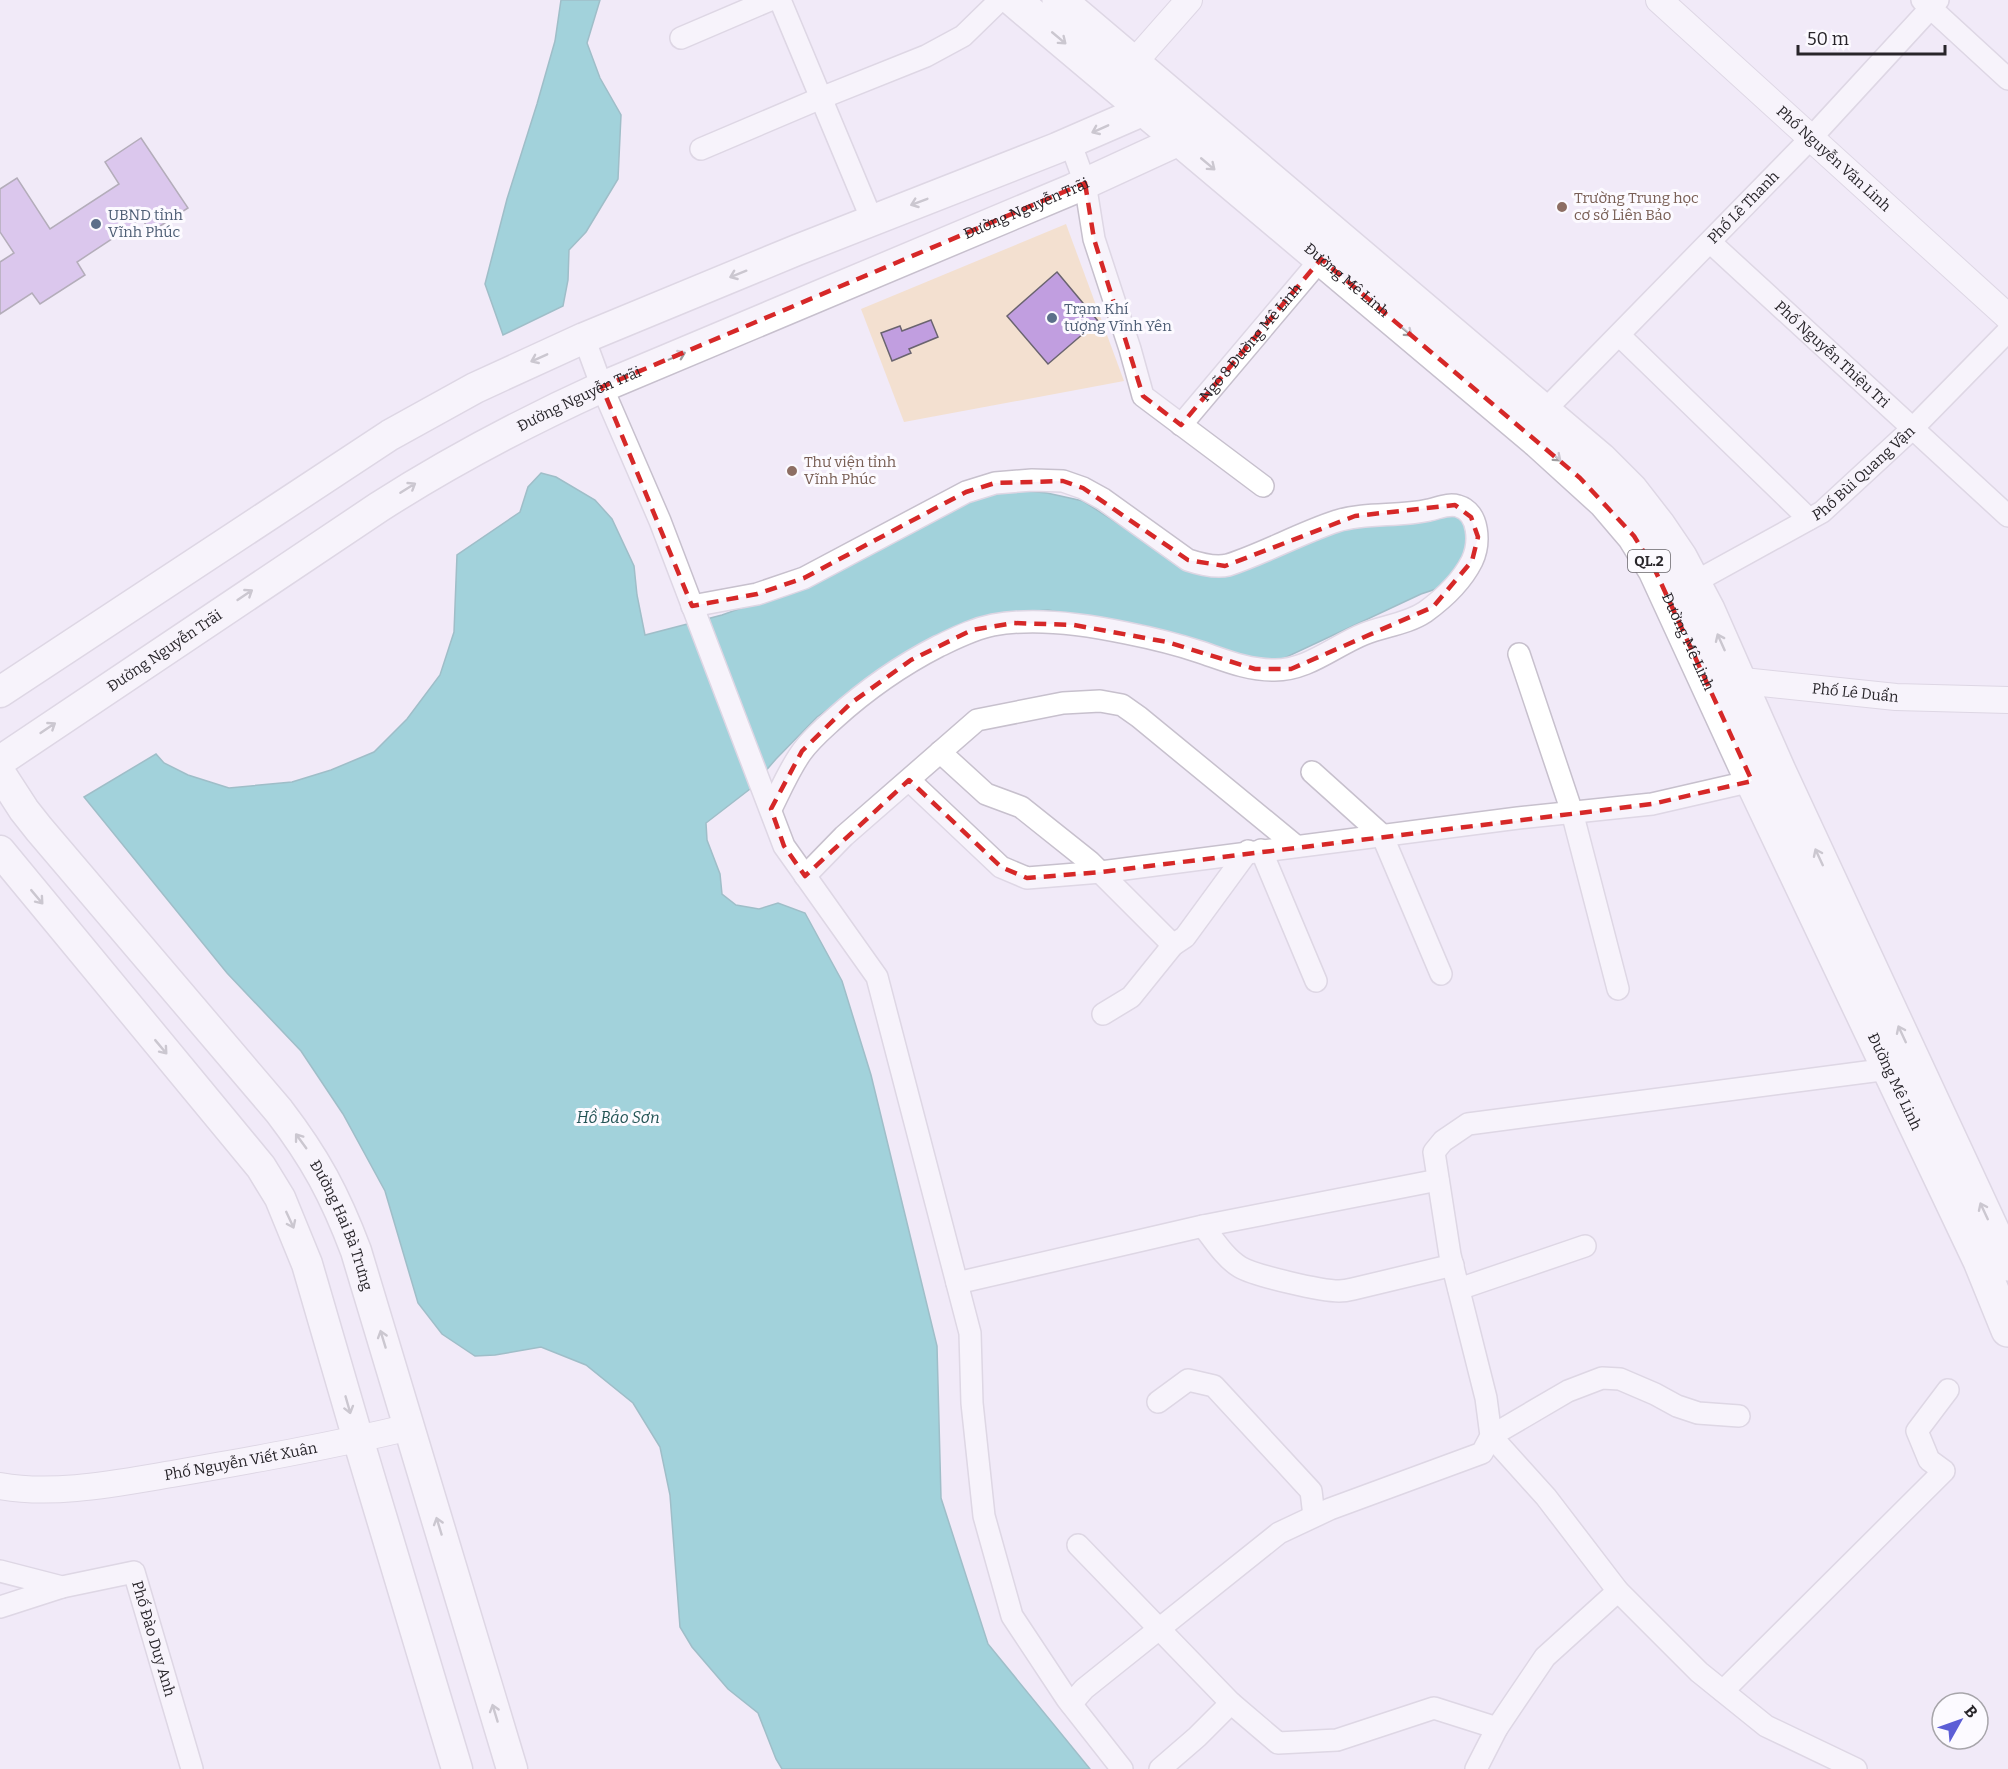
<svg xmlns="http://www.w3.org/2000/svg" width="2008" height="1769" font-family="Bitter,serif">
<rect width="100%" height="100%" fill="#f1eaf8"/>
<path fill="#f3e0d0" d="M1066,224L1124,381L904,422L861,309Z"/>
<path fill="#44b5b9" stroke="#3c8a8e" stroke-width="1.5" d="M561,0H600L587,43L600,78L621,115L618,179L586,232L569,250L568,280L563,306L503,335L485,284L507,199L537,104L555,41Z
M541,473L556,477L595,500L612,519L634,566L637,595L645,635L722,615L798,588L980,495L1015,490L1047,493L1083,501L1179,563L1217,574L1356,523L1449,512L1459,516L1467,524V553L1445,586L1421,594L1278,661L1233,657L1146,626L1048,610L1001,614L900,658L817,717L776,759L750,789L706,823L707,840L720,874L722,894L736,905L759,909L778,903L805,913L842,981L871,1075L937,1346L941,1498L988,1644L1090,1769H782L776,1759L758,1713L728,1689L692,1647L680,1627L670,1495L660,1447L633,1403L586,1365L541,1347L495,1355L475,1356L442,1334L418,1303L385,1191L343,1114L301,1051L227,973L84,797L156,754L164,763L188,775L229,788L292,782L331,770L374,752L407,719L440,675L454,632L457,555L520,512L528,487Z"/>
<path fill="#c19ee0" stroke="#6a646f" stroke-width="1.5" d="M141,138L188,208L151,232L142,219L77,262L85,275L40,304L32,293L0,314V262L14,253L0,232V189L17,178L50,229L119,184L105,162Z
M1057,272L1098,321L1048,364L1007,316Z
M931,320L938,337L909,349L911,353L892,361L881,333L900,326L902,331Z"/>
<g fill="none" stroke-linecap="round" stroke-linejoin="round">
<defs>
<g id="minor">
<path d="M780,0L872,220"/>
<path d="M1922,0L2008,79"/>
<path d="M681,38L770,0"/>
<path d="M1070,142L1085,183L1094,239L1130,349L1143,396L1263,486"/>
<path d="M701,149L821,98L926,56L963,36L1000,0"/>
<path id="s1" d="M1710,242L2008,516"/>
<path d="M1619,335L1809,519"/>
<path d="M584,338L602,387L660,521L784,846L877,977L970,1333L972,1403L984,1516L1012,1616L1067,1699L1122,1769"/>
<path id="s2" d="M1544,411L1811,138L1938,0"/>
<path id="s3" d="M1181,425L1321,259"/>
<path id="s4" d="M1693,583L1822,512L1913,428L2008,331"/>
<path d="M692,606L757,594L804,578L966,492L995,483L1032,480L1063,481L1083,488L1103,499L1188,560C1200,564 1216,568 1228,565C1265,553 1300,533 1337,521C1367,512 1399,517 1429,510C1439,508 1448,503 1458,506C1480,512 1480,544 1472,561C1462,581 1443,599 1425,612C1407,624 1384,626 1364,634C1334,646 1307,671 1273,670C1247,670 1224,660 1200,652C1176,644 1151,638 1126,633C1084,624 1036,617 993,625C973,629 956,638 939,646C900,666 866,690 834,719C822,730 810,740 801,753C789,770 780,791 771,809"/>
<path d="M1519,654L1572,812L1618,989"/>
<path d="M940,752L986,794L1021,807L1090,862L1173,945"/>
<path d="M1312,772L1382,835L1441,974"/>
<path d="M909,780L1001,867L1027,878L1101,872L1518,818L1652,804L1752,781"/>
<path d="M1261,850L1316,981"/>
<path d="M805,876L844,836L977,720L1063,703L1100,701L1122,705L1139,717L1296,846"/>
<path d="M1103,1014L1131,997L1173,945L1185,937L1248,851"/>
<path d="M1203,1226C1214,1240 1225,1258 1240,1267C1255,1276 1322,1291 1339,1291C1344,1291 1349,1290 1353,1289L1453,1265"/>
<path d="M957,1283L1203,1226L1438,1180"/>
<path d="M1459,1289L1585,1246"/>
<path d="M1158,1402L1188,1380L1214,1386L1311,1491L1314,1516"/>
<path d="M1739,1416L1698,1413L1677,1406L1655,1394L1620,1379L1602,1378L1568,1391L1491,1436L1546,1497L1618,1591L1699,1672L1766,1726L1856,1769"/>
<path d="M1078,1545L1231,1703L1278,1743L1337,1740L1434,1708L1497,1728"/>
<path id="s5" d="M0,1571L62,1587L134,1572L192,1769"/>
<path d="M0,1607L62,1587"/>
<path d="M1723,1691L1944,1471L1929,1460L1917,1431L1948,1390"/>
<path d="M1071,1704L1084,1689L1279,1533L1330,1509L1482,1453L1491,1436L1486,1398L1450,1255L1434,1152L1443,1141L1468,1124L1889,1069"/>
<path d="M1160,1769L1197,1737L1231,1703"/>
<path d="M1476,1769L1497,1728L1545,1657L1618,1591"/>
</g>
<g id="tertiary">
<path id="s6" d="M1659,0L2008,317"/>
<path d="M1122,76L1189,0"/>
<path id="s7" d="M1724,679L1896,697L2008,700"/>
<path id="s8" d="M0,1486C55,1496 117,1483 172,1474C252,1460 331,1446 410,1427"/>
</g>
<g id="secondary">
<path d="M0,692L390,435L475,388L584,338L797,250L1057,148L1165,101"/>
<path id="s9" d="M0,761L379,507C451,461 525,422 602,387L1073,189L1199,131"/>
<path id="s10" d="M0,773L24,810L39,829L279,1111C315,1158 335,1195 356,1251L512,1769"/>
<path d="M0,851L261,1167L280,1198L307,1264L358,1439L457,1769"/>
</g>
<g id="primary">
<path id="s11" d="M1014,0L1539,442L1605,502L1634,536L1655,570L1752,781L1980,1261L2008,1330"/>
<path d="M1059,0L1600,459L1631,490L1659,526L1680,557L1708,610L1779,771L2008,1264"/>
</g>
</defs>
<use href="#minor" stroke="#c7c0cd" stroke-width="24"/>
<use href="#tertiary" stroke="#c7c0cd" stroke-width="28"/>
<use href="#secondary" stroke="#c7c0cd" stroke-width="33"/>
<use href="#primary" stroke="#c7c0cd" stroke-width="36"/>
<use href="#minor" stroke="#fff" stroke-width="21"/>
<use href="#tertiary" stroke="#fff" stroke-width="26"/>
<use href="#secondary" stroke="#fff" stroke-width="30"/>
<use href="#primary" stroke="#fff" stroke-width="33"/>
</g>
<defs><path id="oneway-shaft" d="M-6 0H5M1.5-3L5.5 0L1.5 3" fill="none" stroke-width="1.6" stroke-linecap="round" stroke-linejoin="round" transform="scale(1.5)"/></defs>
<g stroke="#9e9d9f">
<use href="#oneway-shaft" transform="translate(1059 38) rotate(40)"/>
<use href="#oneway-shaft" transform="translate(1100 129) rotate(156)"/>
<use href="#oneway-shaft" transform="translate(1208 164) rotate(40)"/>
<use href="#oneway-shaft" transform="translate(919 202) rotate(159)"/>
<use href="#oneway-shaft" transform="translate(738 274) rotate(158)"/>
<use href="#oneway-shaft" transform="translate(1405 330) rotate(40)"/>
<use href="#oneway-shaft" transform="translate(677 356) rotate(-23)"/>
<use href="#oneway-shaft" transform="translate(539 358) rotate(156)"/>
<use href="#oneway-shaft" transform="translate(1554 455) rotate(41)"/>
<use href="#oneway-shaft" transform="translate(408 488) rotate(-32)"/>
<use href="#oneway-shaft" transform="translate(245 595) rotate(-34)"/>
<use href="#oneway-shaft" transform="translate(1721 642) rotate(-114)"/>
<use href="#oneway-shaft" transform="translate(48 728) rotate(-34)"/>
<use href="#oneway-shaft" transform="translate(1819 857) rotate(-115)"/>
<use href="#oneway-shaft" transform="translate(37 897) rotate(50)"/>
<use href="#oneway-shaft" transform="translate(1902 1034) rotate(-115)"/>
<use href="#oneway-shaft" transform="translate(161 1047) rotate(50)"/>
<use href="#oneway-shaft" transform="translate(301 1141) rotate(-126)"/>
<use href="#oneway-shaft" transform="translate(1984 1211) rotate(-115)"/>
<use href="#oneway-shaft" transform="translate(290 1220) rotate(65)"/>
<use href="#oneway-shaft" transform="translate(383 1339) rotate(-107)"/>
<use href="#oneway-shaft" transform="translate(348 1405) rotate(74)"/>
<use href="#oneway-shaft" transform="translate(439 1526) rotate(-107)"/>
<use href="#oneway-shaft" transform="translate(495 1713) rotate(-107)"/>
</g>
<path d="M0 0H2008V1769H0ZM1085,183L1094,239L1143,396L1181,425L1321,259L1580,478L1634,536L1655,570L1752,781L1652,804L1101,872L1027,878L1001,867L909,780L805,876L784,846L771,809L802,751L851,703L911,660L972,630L1014,623L1074,625L1167,642L1255,669H1291L1433,607L1472,561L1478,537L1471,517L1455,505L1355,516L1225,566L1188,560L1083,488L1063,481L995,483L966,492L804,578L757,594L692,606L602,387Z" fill="#f1eaf8" fill-opacity=".55" fill-rule="evenodd"/>
<path fill="none" stroke="#d62828" stroke-width="4.5" stroke-dasharray="12 8" stroke-linejoin="round" d="M1085,183L1094,239L1143,396L1181,425L1321,259L1580,478L1634,536L1655,570L1752,781L1652,804L1101,872L1027,878L1001,867L909,780L805,876L784,846L771,809L802,751L851,703L911,660L972,630L1014,623L1074,625L1167,642L1255,669H1291L1433,607L1472,561L1478,537L1471,517L1455,505L1355,516L1225,566L1188,560L1083,488L1063,481L995,483L966,492L804,578L757,594L692,606L602,387Z"/>
<g fill="#8d6e63" stroke="#fcfaff" stroke-width="2">
<circle cx="1562" cy="207" r="6"/>
<circle cx="792" cy="471" r="6"/>
</g>
<g fill="#5c6f8a" stroke="#fcfaff" stroke-width="2">
<circle cx="96" cy="224" r="6"/>
<circle cx="1052" cy="318" r="6"/>
</g>
<g text-anchor="middle" dominant-baseline="central" stroke-width="6" stroke-linejoin="round" paint-order="stroke">
<rect fill="#fcfaff" stroke="#68656a" stroke-width="1.5" x="1628" y="550" width="42" height="22" rx="4.5"/>
<g font-size="14" font-weight="bold" fill="#28252a">
<text x="1649" y="561">QL.2</text>
</g>
<g font-size="15" fill="#28252a" stroke="#fcfaff">
<text stroke="none"><textPath href="#s6" startOffset="236">Phố Nguyễn Văn Linh</textPath></text>
<text stroke="none"><textPath href="#s9" startOffset="1170">Đường Nguyễn Trãi</textPath></text>
<text stroke="none"><textPath href="#s2" startOffset="285">Phố Lê Thanh</textPath></text>
<text stroke="none"><textPath href="#s11" startOffset="435">Đường Mê Linh</textPath></text>
<text stroke="none"><textPath href="#s3" startOffset="108">Ngõ 8 Đường Mê Linh</textPath></text>
<text stroke="none"><textPath href="#s1" startOffset="166">Phố Nguyễn Thiệu Tri</textPath></text>
<text stroke="none"><textPath href="#s9" startOffset="684">Đường Nguyễn Trãi</textPath></text>
<text stroke="none"><textPath href="#s4" startOffset="204">Phố Bùi Quang Vận</textPath></text>
<text stroke="none"><textPath href="#s11" startOffset="939">Đường Mê Linh</textPath></text>
<text stroke="none"><textPath href="#s9" startOffset="198">Đường Nguyễn Trãi</textPath></text>
<text stroke="none"><textPath href="#s7" startOffset="132">Phố Lê Duẩn</textPath></text>
<text stroke="none"><textPath href="#s11" startOffset="1425">Đường Mê Linh</textPath></text>
<text stroke="none"><textPath href="#s10" startOffset="570">Đường Hai Bà Trưng</textPath></text>
<text stroke="none"><textPath href="#s8" startOffset="243">Phố Nguyễn Viết Xuân</textPath></text>
<text stroke="none"><textPath href="#s5" startOffset="207">Phố Đào Duy Anh</textPath></text>
</g>
<g font-size="15" fill="#785e54" stroke="#fcfaff" text-anchor="start">
<text x="1574" y="198">Trường Trung học<tspan x="1574" dy="17">cơ sở Liên Bảo</tspan></text>
<text x="804" y="462">Thư viện tỉnh<tspan x="804" dy="17">Vĩnh Phúc</tspan></text>
</g>
<g font-size="15" fill="#4e5e75" stroke="#fcfaff" text-anchor="start">
<text x="108" y="215">UBND tỉnh<tspan x="108" dy="17">Vĩnh Phúc</tspan></text>
<text x="1064" y="309">Trạm Khí<tspan x="1064" dy="17">tượng Vĩnh Yên</tspan></text>
</g>
<g font-size="16" font-style="italic" fill="#225354" stroke="#fcfaff">
<text x="618" y="1117">Hồ Bảo Sơn</text>
</g>
</g>
<g transform="translate(1960 1721) rotate(50)"><circle r="28" fill="#fcfaff" stroke="#a7a5aa" stroke-width="1.5"/>
<path d="M0-4.5L10 22L0 15L-10 22Z" fill="#5c5ed6"/>
<text y="-9" font-size="16" font-weight="bold" text-anchor="middle" fill="#28252a">B</text>
</g>
<path d="M1798 45v9h147v-9" fill="none" stroke="#28252a" stroke-width="3"/>
<text x="1807" y="45" font-size="18" fill="#28252a" stroke="#fcfaff" stroke-width="4.5" paint-order="stroke">50 m</text>
</svg>
